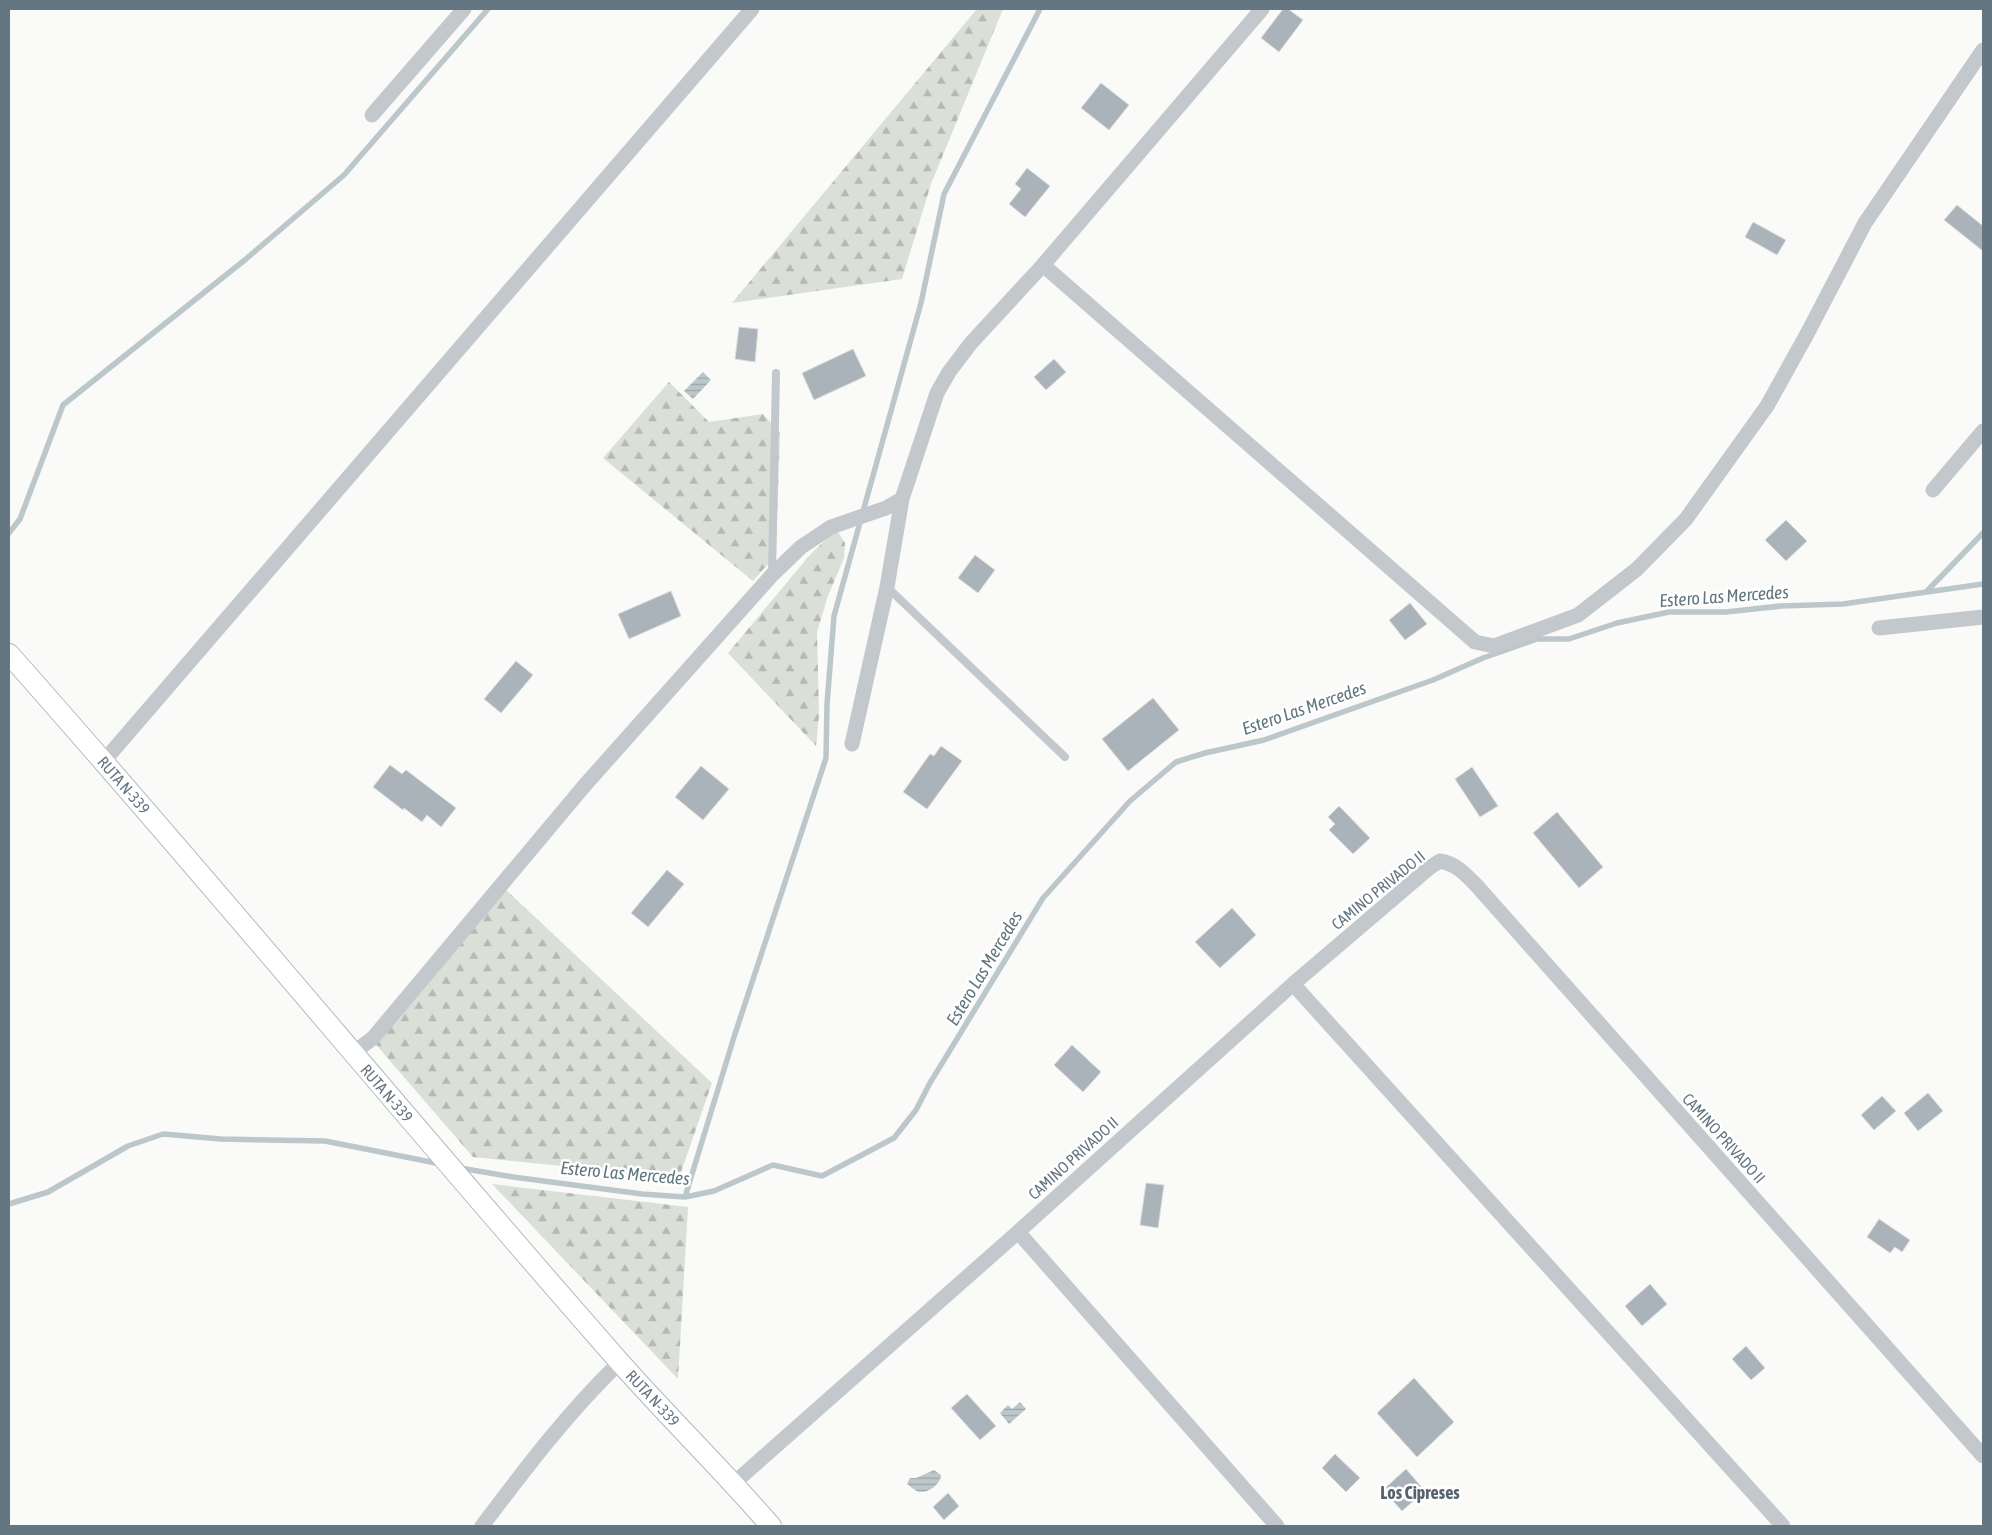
<svg xmlns="http://www.w3.org/2000/svg" width="1992" height="1535" font-family="'Asap Condensed',sans-serif">
<defs>
<pattern id="forest-firs" width="22" height="20" patternUnits="userSpaceOnUse" patternTransform="scale(1.25)"><rect width="22" height="20" fill="#dadfd7"/><path d="M5 1l3.5 6h-7zM16 11l3.5 6h-7z" fill="#b4b9b4"/></pattern>
<pattern id="water-rules" width="6" height="5" patternUnits="userSpaceOnUse" patternTransform="scale(1.25)"><rect width="6" height="5" fill="#bbc7cb"/><path d="M0 2.5h6" fill="none" stroke="#9ca6aa"/></pattern>
</defs>
<rect width="100%" height="100%" fill="#fafaf8"/>
<path fill="url(#forest-firs)" d="M977,9H1003L931,184L902,279L732,303Z
M669,382L709,422L763,414L780,433L776,555L753,581L603,458Z
M836,529L845,543L844,558L828,596L817,632L819,715L816,746L728,653L809,556Z
M505,889L712,1083L679,1178L473,1157L372,1040Z
M492,1184L688,1207L678,1379Z"/>
<path fill="url(#water-rules)" d="M703,372L711,380L693,399L684,391Z
M1020,1402L1026,1409L1009,1424L1000,1413L1008,1405L1012,1409Z
M934,1470L941,1475C941,1484 927,1495 917,1491C914,1490 910,1486 907,1484L910,1478H916Z"/>
<g fill="none" stroke-linecap="round" stroke-linejoin="round">
<path stroke="#bbc7cb" stroke-width="5.5" d="M9,533L20,519L63,405L246,259L344,175L488,9
M1926,592L1983,533
M460,1168L513,1177L642,1194L685,1197L714,1191L773,1165L822,1176L894,1138L916,1110L930,1083L1043,898L1130,801L1176,762L1205,753L1264,740L1433,680L1483,658L1537,639H1569L1617,623L1669,612H1726L1781,606L1843,604L1983,584
M685,1197L734,1037L826,758L827,704L834,616L921,303L944,194L1040,9
M9,1204L48,1192L128,1146L163,1134L221,1139L325,1141L441,1164"/>
</g>
<path fill="#aab3b9" stroke="#dcdcda" d="M1283,9H1288L1303,20L1279,52L1261,38Z
M1101,83L1129,105L1109,130L1081,108Z
M1027,168L1050,186L1025,217L1009,204L1021,189L1015,184Z
M1957,205L1983,226V251L1944,220Z
M1753,222L1786,240L1777,255L1745,237Z
M739,327L758,329L755,362L735,359Z
M853,349L866,376L814,400L802,373Z
M1054,359L1066,372L1046,390L1034,377Z
M1786,520L1807,541L1786,561L1765,540Z
M975,555L995,570L978,593L958,578Z
M671,591L681,616L629,639L618,614Z
M1410,603L1427,624L1405,640L1389,620Z
M516,661L533,675L501,713L484,699Z
M1153,698L1179,730L1128,771L1102,739Z
M941,746L962,761L927,809L903,792L930,754L934,756Z
M390,765L402,774L406,770L456,808L441,827L427,815L422,822L404,808L403,810L373,787Z
M701,766L729,789L703,820L675,797Z
M1472,767L1498,806L1480,817L1455,779Z
M1339,806L1370,838L1353,854L1329,830L1335,824L1328,817Z
M1557,812L1603,867L1579,888L1533,833Z
M667,870L684,884L648,927L631,913Z
M1232,908L1256,935L1220,968L1195,942Z
M1072,1045L1101,1072L1083,1092L1054,1065Z
M1928,1093L1943,1111L1918,1131L1904,1113Z
M1882,1096L1896,1111L1874,1130L1861,1115Z
M1146,1183L1164,1185L1158,1228L1140,1225Z
M1879,1219L1910,1240L1902,1252L1895,1247L1890,1253L1867,1237Z
M1650,1284L1667,1304L1642,1326L1625,1306Z
M1746,1346L1765,1368L1751,1380L1732,1359Z
M1414,1378L1454,1422L1417,1457L1377,1413Z
M967,1394L996,1426L980,1440L951,1408Z
M1335,1454L1360,1478L1346,1492L1322,1468Z
M1406,1469L1425,1491L1402,1511L1383,1490Z
M948,1493L959,1506L944,1520L933,1507Z"/>
<g fill="none" stroke-linecap="round" stroke-linejoin="round">
<defs>
<path id="secondary" d="M9,654C215,886 412,1126 617,1359C667,1416 722,1469 771,1526"/>
</defs>
<use href="#secondary" stroke="#b3babf" stroke-width="22"/>
<path stroke="#c3c8cc" stroke-width="8" d="M772,573L776,373
M887,587L1065,757"/>
<path stroke="#c3c8cc" stroke-width="15" d="M372,115L464,9
M1043,265L1475,642L1494,646L1578,615L1637,569L1686,519L1767,406L1807,334L1865,223L1983,50
M1933,490L1983,431
M1879,628L1983,617
M852,744L887,587L902,499
M104,761L752,9
M1293,984L1783,1526
M353,1053L373,1038L585,785L772,575L801,547L831,527L886,508L902,499L937,393L949,372L971,343L1043,265L1262,9
M1018,1232L1277,1526
M734,1483L1018,1232L1293,984L1429,868L1440,861C1457,864 1466,875 1477,886L1983,1456
M482,1526C525,1469 568,1412 620,1362"/>
<use href="#secondary" stroke="#fff" stroke-width="20"/>
</g>
<g text-anchor="middle" dominant-baseline="central" stroke-width="5" stroke-linejoin="round" paint-order="stroke">
<g font-size="16" fill="#657683" stroke="#fff">
<text transform="translate(124 785) rotate(49)">RUTA N-339</text>
<text transform="translate(1378 890) rotate(-39)">CAMINO PRIVADO II</text>
<text transform="translate(387 1093) rotate(49)">RUTA N-339</text>
<text transform="translate(1724 1138) rotate(48)">CAMINO PRIVADO II</text>
<text transform="translate(1073 1158) rotate(-42)">CAMINO PRIVADO II</text>
<text transform="translate(653 1398) rotate(47)">RUTA N-339</text>
</g>
<g font-size="18" font-style="italic" fill="#60757c" stroke="#fff">
<text transform="translate(1724 596) rotate(-4)">Estero Las Mercedes</text>
<text transform="translate(1304 708) rotate(-19)">Estero Las Mercedes</text>
<text transform="translate(984 968) rotate(-59)">Estero Las Mercedes</text>
<text transform="translate(625 1173) rotate(5)">Estero Las Mercedes</text>
</g>
<g font-size="18" font-weight="bold" fill="#57646e" stroke="#fff">
<text x="1420" y="1492">Los Cipreses</text>
</g>
</g>
<rect width="1992" height="1535" fill="none" stroke="#657683" stroke-width="20"/>
</svg>
